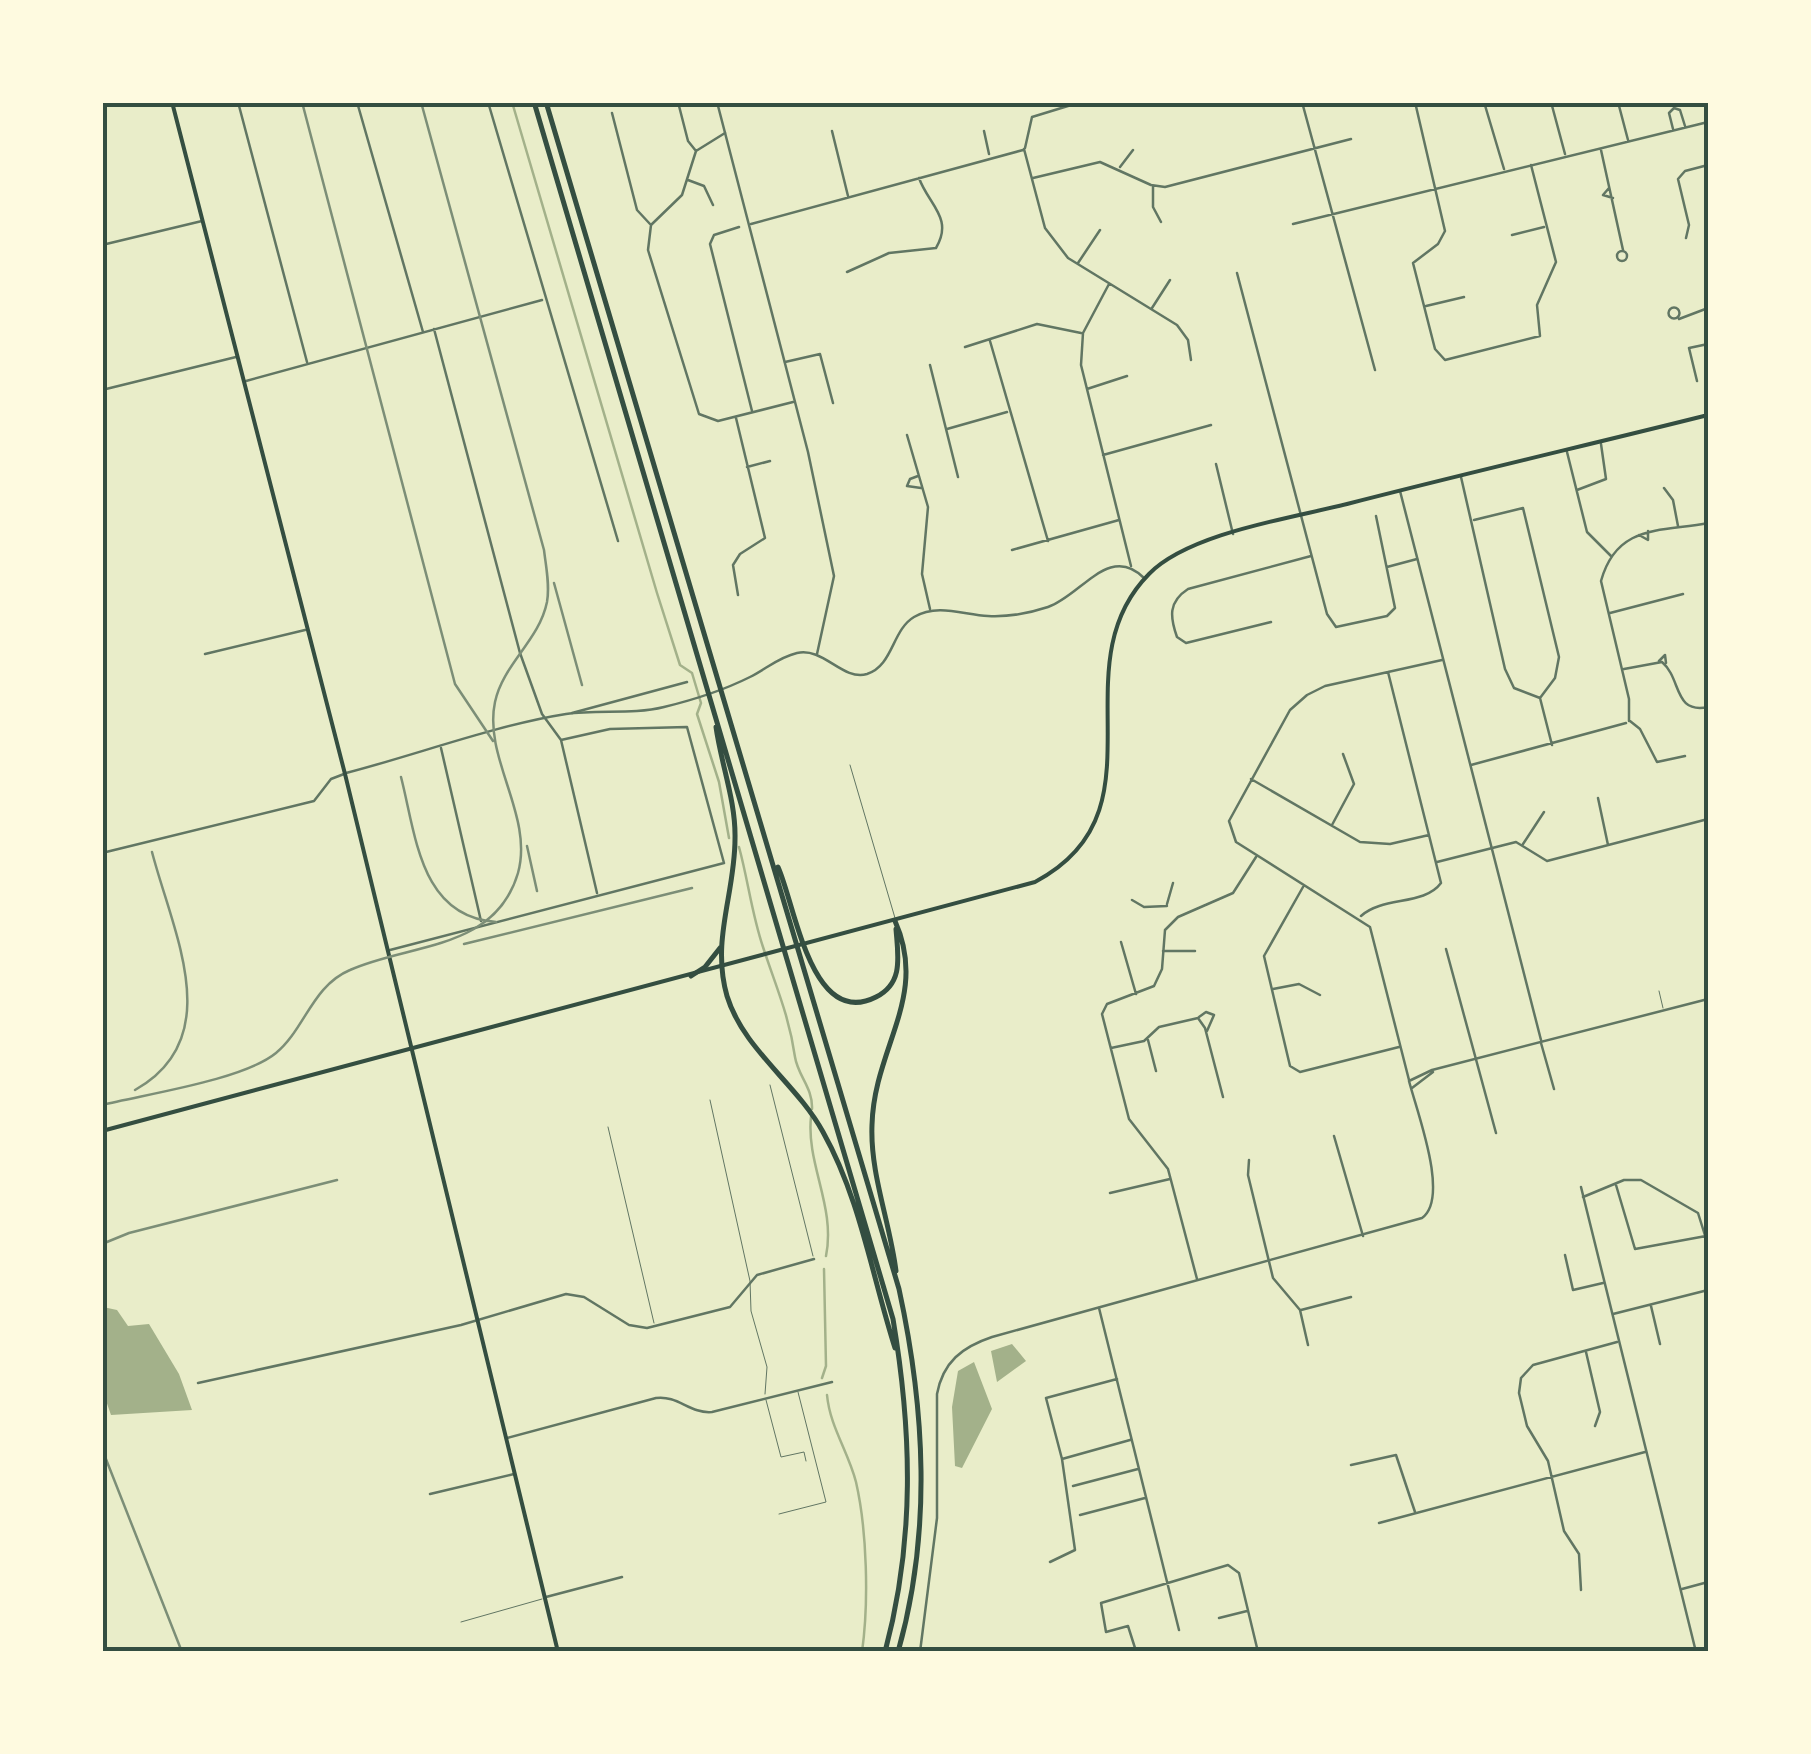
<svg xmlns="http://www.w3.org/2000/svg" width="1811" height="1754" font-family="Signika,sans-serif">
<rect width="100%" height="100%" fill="#e9edc9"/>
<path fill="#a3b18a" d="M103,1307L117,1310L128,1326L149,1324L179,1374L192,1410L111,1415L103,1392Z
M1012,1344L1026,1361L997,1382L991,1351Z
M974,1362L992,1409L962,1468L955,1466L952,1407L958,1371Z"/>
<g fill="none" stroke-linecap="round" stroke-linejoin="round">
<path stroke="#a3b18a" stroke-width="2.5" d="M512,102L657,593L680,665L692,673L701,703L697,714L719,782L729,838
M739,847C748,880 752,915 763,947C776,987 789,1015 795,1057C798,1076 813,1088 812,1109
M811,1117C806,1164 836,1207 826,1256
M822,1378L826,1366L824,1269
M827,1395C830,1427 848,1451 856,1482C867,1530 869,1602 862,1652"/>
<path stroke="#617663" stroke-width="1" d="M850,765L895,918
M1659,991L1663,1008
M770,1085L813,1256
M710,1100L750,1281L751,1311L767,1367L765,1394
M608,1127L654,1323
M766,1400L781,1457L804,1452L806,1461
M779,1514L826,1502L798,1392
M461,1622L542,1599"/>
<path stroke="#617663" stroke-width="2.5" d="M238,102L307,362
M357,102L423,332
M488,102L618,541
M678,102L688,141L696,151
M1302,102L1375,370
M1415,102L1445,231L1438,244L1413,263L1435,349L1445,360L1540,336L1537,305L1556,262L1531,165
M1484,102L1504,169
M1551,102L1565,154
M1618,102L1628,140
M612,113L637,210L650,224
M1673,129L1669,113L1674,108L1680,110L1685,126
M832,131L848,196
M984,131L989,154
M725,133L696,151L682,195L651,225L648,250L699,414L718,421L793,402
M1025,148L1032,117L1081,102
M1024,149L1045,228L1068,258L1177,325L1188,340L1191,360
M1601,150L1623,250
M1120,167L1133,150
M1033,178L1100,162L1151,185L1165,187L1351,139
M688,180L704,186L713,205
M1153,187V207L1161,222
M1609,188L1603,195L1613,198
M751,224L1023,150
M1293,224L1708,122
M739,227L714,235L710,244L752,411
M1512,235L1544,227
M1686,238L1689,225L1678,179L1685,171L1708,165
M102,245L202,221
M1617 256a5 5 0 1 1 10 0a5 5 0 1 1-10 0Z
M1078,263L1100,230
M847,272L889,253L936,248C954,218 928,204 919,178
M1237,273L1327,614L1336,627L1387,616L1395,608L1376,516
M1109,284L1083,333L1081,365L1131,566
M1426,306L1464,297
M1668.5 313a5.5 5.5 0 1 1 11 0a5.5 5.5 0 1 1-11 0Z
M1152,308L1170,280
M1679,319L1708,308
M434,329L520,653L542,714L561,740L597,893
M990,341L1048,541
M965,347L1037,324L1081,333
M785,362L820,354L833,403
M930,365L958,477
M246,381L542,300
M1697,381L1689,348L1708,344
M1087,389L1127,376
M102,390L236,357
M736,418L765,538L740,554L733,565L738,595
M947,429L1007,412
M907,435L928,507L922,574L930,609
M1567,452L1587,532L1611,556
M1103,455L1211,425
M1216,464L1233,534
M747,467L770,461
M918,476L910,479L907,486L921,488
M1461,477L1505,669L1514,688L1540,698L1552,745
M1664,488L1673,500L1678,526
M1577,490L1606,479L1601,444
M1474,520L1523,508L1559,657L1555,678L1540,698
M1639,535L1648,540V531
M1012,550L1119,520
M1387,567L1417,559
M1610,613L1683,594
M1271,622L1186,643L1177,637C1170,617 1168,602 1188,589L1311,556
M205,654L305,630
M1659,661L1665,655L1666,663
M1624,669L1662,662C1682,679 1673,714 1708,707
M572,713L687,682
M1629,721V699L1601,581C1617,523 1663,532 1708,523
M1630,721L1640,729L1657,762L1685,756
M441,748L481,921
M1471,765L1626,723
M1251,779L1360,842L1390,844L1429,835
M1598,798L1608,845
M1332,825L1354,784L1343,754
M1523,844L1544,812
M102,853L314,801L331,779L344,774
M1437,862L1516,842L1547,861L1708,819
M1303,887L1264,956L1290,1066L1300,1072L1399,1047
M1132,900L1144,907L1167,906
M1167,904L1173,883
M1361,916C1383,896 1424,906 1441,883L1388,672
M1121,942L1136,994
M1446,949L1496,1133
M390,950L724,863L687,727L610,729L561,740
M1163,951H1195
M1273,989L1299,984L1320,995
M1199,1017L1206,1012L1214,1015L1207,1031
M1148,1040L1156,1071
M1541,1043L1554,1089
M1111,1048L1144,1041L1159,1027L1198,1018L1205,1028L1223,1097
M1409,1080L1370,927L1236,842L1229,821L1290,710L1307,695L1325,686L1442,660
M1334,1136L1363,1236
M1249,1160L1248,1175L1273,1278L1300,1310L1308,1345
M1616,1185L1635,1249L1706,1236
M1110,1193L1170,1179
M1583,1197L1624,1180H1641L1698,1213L1708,1245
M1565,1255L1573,1290L1603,1283
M1197,1279L1168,1169L1129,1119L1102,1014L1107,1004L1154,986L1162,969L1165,930L1178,917L1233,893L1256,857
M1651,1306L1660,1344
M1099,1308L1179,1630
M1301,1310L1351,1297
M1613,1314L1708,1290
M1586,1352L1600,1412L1595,1426
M198,1383L461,1325L566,1294L584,1297L629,1325L647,1328L730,1307L757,1275L814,1259
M507,1438L656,1398C678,1395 690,1414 712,1412L832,1382
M1062,1459L1130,1440
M1351,1465L1396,1455L1415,1512
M1073,1486L1138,1469
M430,1494L514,1474
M1080,1515L1145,1498
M1379,1523L1645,1452
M1050,1562L1075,1550L1062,1459L1046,1398L1117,1379
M1682,1589L1708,1582
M1581,1590L1579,1554L1564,1531L1548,1461L1527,1426L1519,1393L1521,1378L1533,1365L1617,1342
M546,1597L622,1577
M1219,1618L1247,1611
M1135,1648L1128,1626L1106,1632L1101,1603L1228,1565L1239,1573L1258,1652"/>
<path stroke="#617663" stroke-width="2.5" d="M717,102L808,452L834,576L817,654
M1400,491L1541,1040
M346,773C416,755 496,725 566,714C598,709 632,715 664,707C693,700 724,690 750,677C766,669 779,657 797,653C824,647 842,681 867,674C893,666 892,630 914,617C938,603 964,615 988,616C1008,617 1030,613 1048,607C1081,596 1109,543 1144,578
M1412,1088L1433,1072
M1581,1187L1696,1652
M920,1652L937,1518V1394C943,1362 962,1347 992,1337L1422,1218C1450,1198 1417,1112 1409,1081L1432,1070L1708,999"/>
<path stroke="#344e41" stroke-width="4" d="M172,102L345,774L558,1652"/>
<path stroke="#344e41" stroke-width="4" d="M102,1131L1035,882C1170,811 1056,668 1149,574C1189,533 1292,518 1347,504C1467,473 1588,445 1708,415"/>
<path stroke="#344e41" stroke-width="5" d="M534,102L893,1319C912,1432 915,1540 885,1652
M546,102L899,1289C925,1409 932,1532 898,1652
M716,727C721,764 736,801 735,839C735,894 711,940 727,996C743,1049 797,1084 823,1132C860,1198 872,1276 895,1348
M778,867C795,904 811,1030 876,997C904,983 898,956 896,929
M895,921C929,997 874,1047 872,1125C870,1174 890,1222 896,1271
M691,976L705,967L720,948"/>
<path stroke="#7c8e77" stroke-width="2.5" d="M302,102L455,684L493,741
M554,583L582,685
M401,777C416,835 420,917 496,922
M527,846L537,891
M464,944L692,888
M135,1090C228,1038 173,933 152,852
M102,1105C146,1094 243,1080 276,1053C305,1029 312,986 350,970C410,943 495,951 518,873C534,816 483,758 495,702C503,664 539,641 547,602C550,585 546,567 544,550L421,102
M102,1244L129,1233L337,1180
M102,1449L182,1652"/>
</g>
<rect width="1811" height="1754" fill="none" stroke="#fefae0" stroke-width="210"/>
<rect x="105" y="105" width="1601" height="1544" fill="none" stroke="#344e41" stroke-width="4"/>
</svg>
